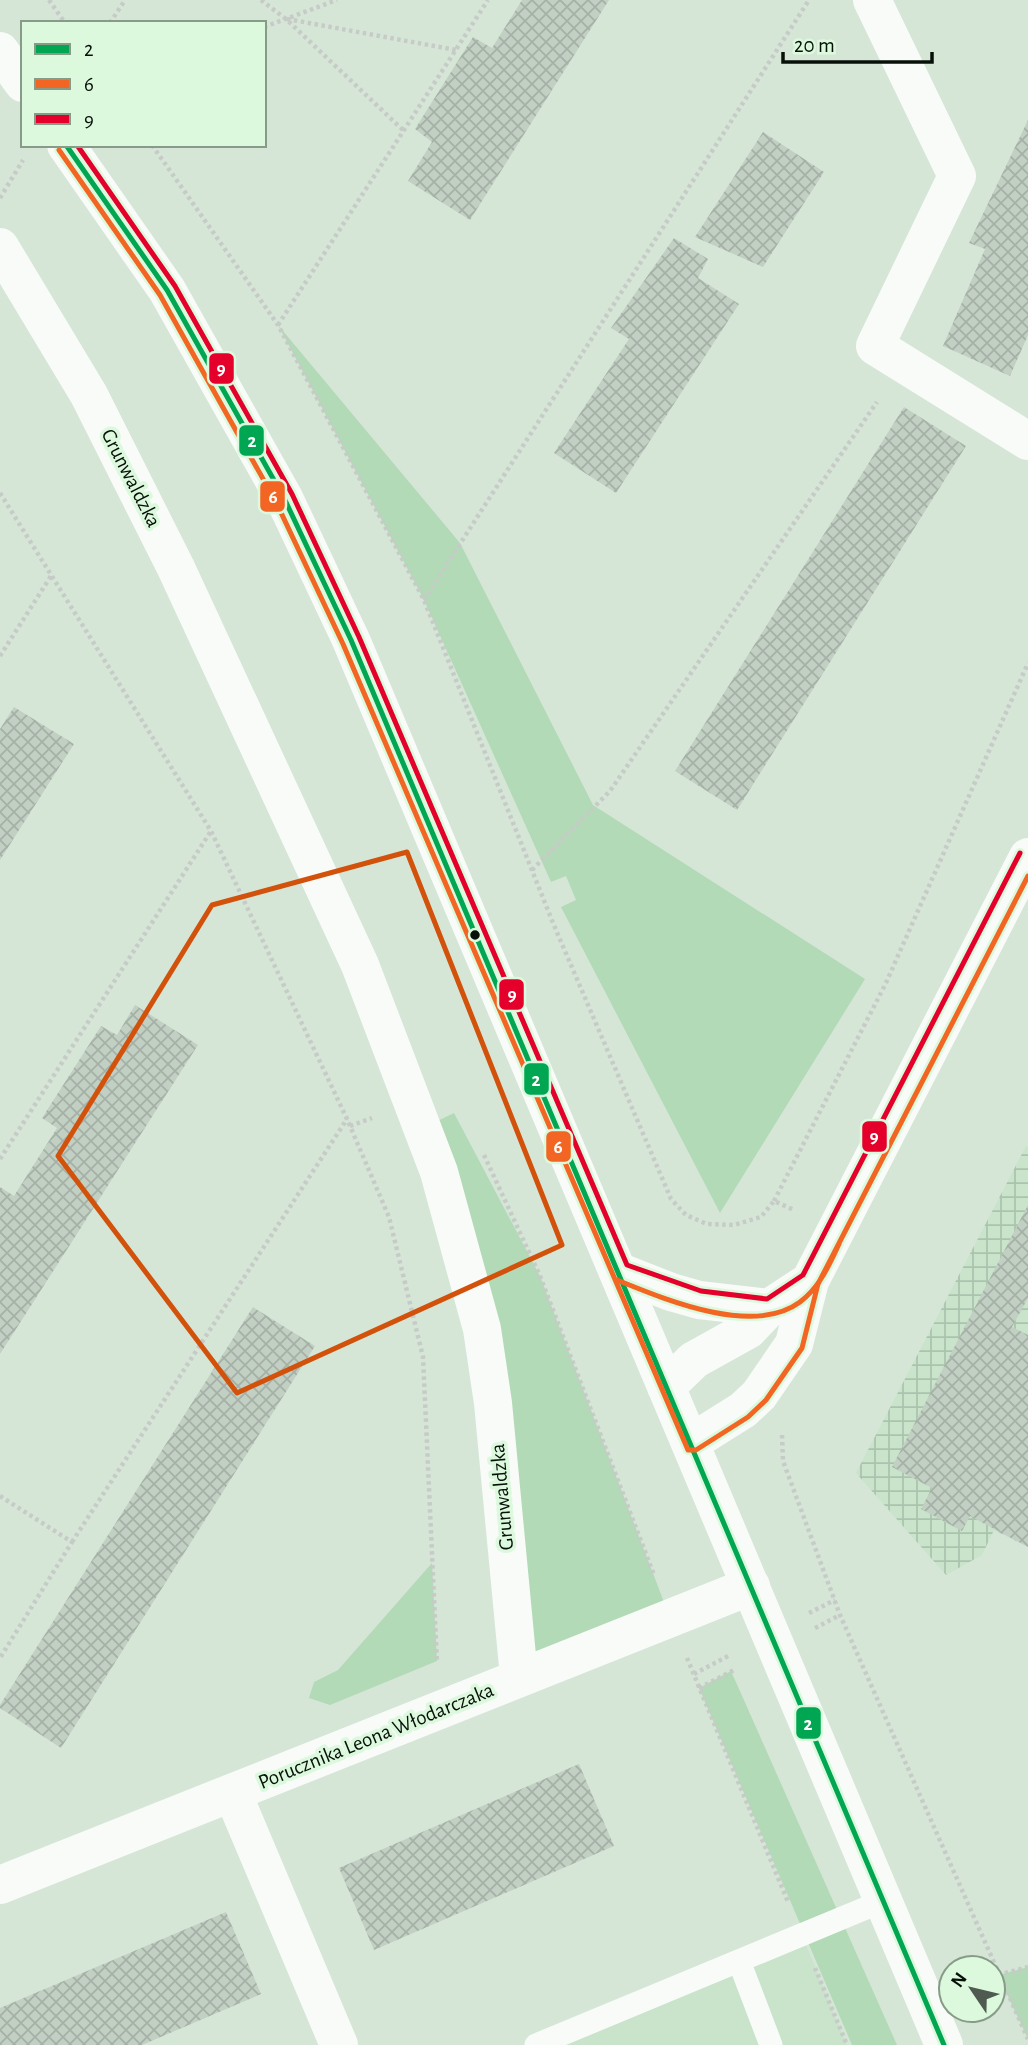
<svg xmlns="http://www.w3.org/2000/svg" width="1028" height="2045" font-family="'Alegreya Sans',sans-serif">
<defs>
<pattern id="industrial-grid" width="8" height="8" patternUnits="userSpaceOnUse" patternTransform="scale(1.75)"><rect width="8" height="8" fill="#c9e4cb"/><path d="M0 4h8M4 0v8" fill="none" stroke="#abc3ad"/></pattern>
<pattern id="building-cross-hatch" width="8" height="8" patternUnits="userSpaceOnUse" patternTransform="scale(1.75)"><rect width="8" height="8" fill="#c2cfc3"/><path d="M0 0l8 8M0 8l8-8" fill="none" stroke="#a5b1a6"/></pattern>
</defs>
<rect width="100%" height="100%" fill="#d5e6d7"/>
<path fill="#c9e4cb" d="M802,1935L847,2045H536Z"/>
<path fill="url(#industrial-grid)" d="M1026,1146L1028,1148V1547L994,1530L982,1555L946,1575L856,1473Z"/>
<path fill="#b2dab6" d="M278,325L460,543L593,805L865,979L720,1213L561,907L576,900L566,876L551,882L424,600Z
M454,1113L540,1276L670,1618L519,1677L493,1403L423,1128Z
M432,1563L437,1661L330,1705L309,1698L314,1682L338,1670Z
M731,1671L897,2045H852L699,1688Z
M1028,1967V2039L998,1975Z"/>
<path fill="url(#building-cross-hatch)" d="M522,0H609L470,220L408,181L432,142L415,129L473,37L492,48Z
M1028,120V335L1010,376L943,346L985,249L969,243Z
M763,132L824,172L763,267L695,237Z
M674,238L708,259L698,278L739,304L616,493L554,453L629,339L611,328Z
M904,407L966,446L737,810L675,771Z
M14,707L74,744L0,860V729Z
M135,1005L198,1045L0,1354V1187L14,1196L57,1128L42,1118L101,1026L117,1035Z
M1028,1205V1298L1012,1327L1028,1335V1547L970,1516L962,1531L921,1509L932,1488L892,1467Z
M253,1307L315,1346L61,1748L0,1708V1705Z
M579,1764L614,1846L374,1950L339,1868Z
M226,1912L261,1994L142,2045H0V2008Z"/>
<g fill="none" stroke-linecap="round" stroke-linejoin="round">
<path stroke="#c7cbc7" stroke-width="4.5" stroke-dasharray="3.5 3.5" stroke-linecap="butt" d="M49,0L65,23
M261,0L286,19L404,131
M287,19L456,50
M110,23L125,0
M264,27L337,0
M152,145L278,325L424,600L553,923L671,1199L686,1215L707,1224L734,1225L761,1217L774,1201L794,1210
M0,198L23,160
M278,325L488,0
M0,493L211,831L347,1119L389,1217L423,1357L437,1663
M424,600L809,0
M0,656L51,576
M532,870L610,791L877,402
M350,1126L372,1118
M484,1155L540,1276L654,1575
M0,1159L211,831
M774,1201L885,985L1028,663
M782,1435L783,1461L840,1615L1028,2039
M0,1496L72,1542L0,1658
M72,1542L347,1119
M809,1613L835,1600
M815,1628L840,1615
M687,1658L788,1902
M694,1674L730,1655
M699,1688L736,1669
M815,1968L847,2045
M998,1975L1028,1967"/>
<path stroke="#f9fbf9" stroke-width="23" d="M739,1961L771,2045
M536,2045L883,1901"/>
<path stroke="#f9fbf9" stroke-width="38" d="M872,0L957,176L875,346L1028,441
M0,247L89,395L176,568L360,965L439,1172L482,1329L493,1403L519,1677
M233,1794L339,2045
M0,1885L751,1586"/>
<path stroke="#f9fbf9" stroke-width="38" d="M0,51L23,83
M66,145L167,290L284,498L351,640L944,2045
M620,1272L671,1292L699,1300L769,1308
M666,1387L694,1360L748,1330L769,1308L810,1281
M692,1442L743,1410L759,1395L794,1344L810,1281L1028,857"/>
<defs>
<path id="bus-1" d="M66,145L167,290L284,498L351,640L944,2045"/>
<path id="bus-2" d="M59,150L160,295L276,502L343,644L688,1450H696L748,1417L766,1400L802,1348L818,1284L1028,876
M617,1280C664,1299 753,1337 800,1302C820,1287 829,1265 839,1244"/>
<path id="bus-3" d="M77,145L175,286L292,494L359,637L627,1265L701,1291L767,1299L803,1275L1020,853"/>
</defs>
<use href="#bus-1" stroke="#dcf9de" stroke-width="10"/>
<use href="#bus-2" stroke="#dcf9de" stroke-width="10"/>
<use href="#bus-3" stroke="#dcf9de" stroke-width="10"/>
<use href="#bus-1" stroke="#00a651" stroke-width="5"/>
<use href="#bus-2" stroke="#f26522" stroke-width="5"/>
<use href="#bus-3" stroke="#e4002b" stroke-width="5"/>
</g>
<path fill="none" stroke="#d2520c" stroke-width="5" stroke-linejoin="round" d="M407,852L562,1245L237,1393L58,1156L212,905Z"/>
<circle fill="#071008" stroke="#dcf9de" stroke-width="2.5" cx="475" cy="935" r="6"/>
<g text-anchor="middle" dominant-baseline="central" stroke-width="7" stroke-linejoin="round" paint-order="stroke">
<g font-size="21" fill="#071008" stroke="#dcf9de">
<text transform="translate(131 478) rotate(63)">Grunwaldzka</text>
<text transform="translate(502 1497) rotate(-95)">Grunwaldzka</text>
<text transform="translate(376 1736) rotate(-22)">Porucznika Leona Włodarczaka</text>
</g>
</g>
<g stroke="#dcf9de" stroke-width="2.5">
<rect x="208" y="352" width="27" height="33" rx="7" fill="#e4002b"/>
<rect x="238" y="424" width="27" height="33" rx="7" fill="#00a651"/>
<rect x="259" y="480" width="27" height="33" rx="7" fill="#f26522"/>
<rect x="498" y="978" width="27" height="33" rx="7" fill="#e4002b"/>
<rect x="523" y="1062" width="27" height="34" rx="7" fill="#00a651"/>
<rect x="861" y="1120" width="27" height="33" rx="7" fill="#e4002b"/>
<rect x="545" y="1130" width="27" height="33" rx="7" fill="#f26522"/>
<rect x="795" y="1706" width="27" height="34" rx="7" fill="#00a651"/>
</g>
<g font-size="19" text-anchor="middle" font-weight="bold" fill="#fff">
<text x="221" y="375">9</text>
<text x="252" y="447">2</text>
<text x="273" y="503">6</text>
<text x="512" y="1001">9</text>
<text x="536" y="1086">2</text>
<text x="874" y="1143">9</text>
<text x="558" y="1153">6</text>
<text x="808" y="1730">2</text>
</g>
<rect x="21" y="21" width="245" height="126" fill="#dcf9de" stroke="#879c88" stroke-width="2"/>
<rect x="35" y="44" width="35" height="10" fill="#00a651" stroke="#879c88" stroke-width="2"/>
<text x="84" y="56" font-size="21" fill="#071008">2</text>
<rect x="35" y="79" width="35" height="10" fill="#f26522" stroke="#879c88" stroke-width="2"/>
<text x="84" y="91" font-size="21" fill="#071008">6</text>
<rect x="35" y="114" width="35" height="10" fill="#e4002b" stroke="#879c88" stroke-width="2"/>
<text x="84" y="126" font-size="21" fill="#071008">9</text>
<g transform="translate(972 1989) rotate(305)"><circle r="33" fill="#dcf9de" stroke="#879c88" stroke-width="2"/>
<path d="M0-5L12 26L0 18L-12 26Z" fill="#4f5b50"/>
<text y="-10" font-size="19" font-weight="bold" text-anchor="middle" fill="#071008">N</text>
</g>
<path d="M783 52v10h149v-10" fill="none" stroke="#071008" stroke-width="3.5"/>
<text x="794" y="52" font-size="21" fill="#071008" stroke="#dcf9de" stroke-width="5" paint-order="stroke">20 m</text>
</svg>
